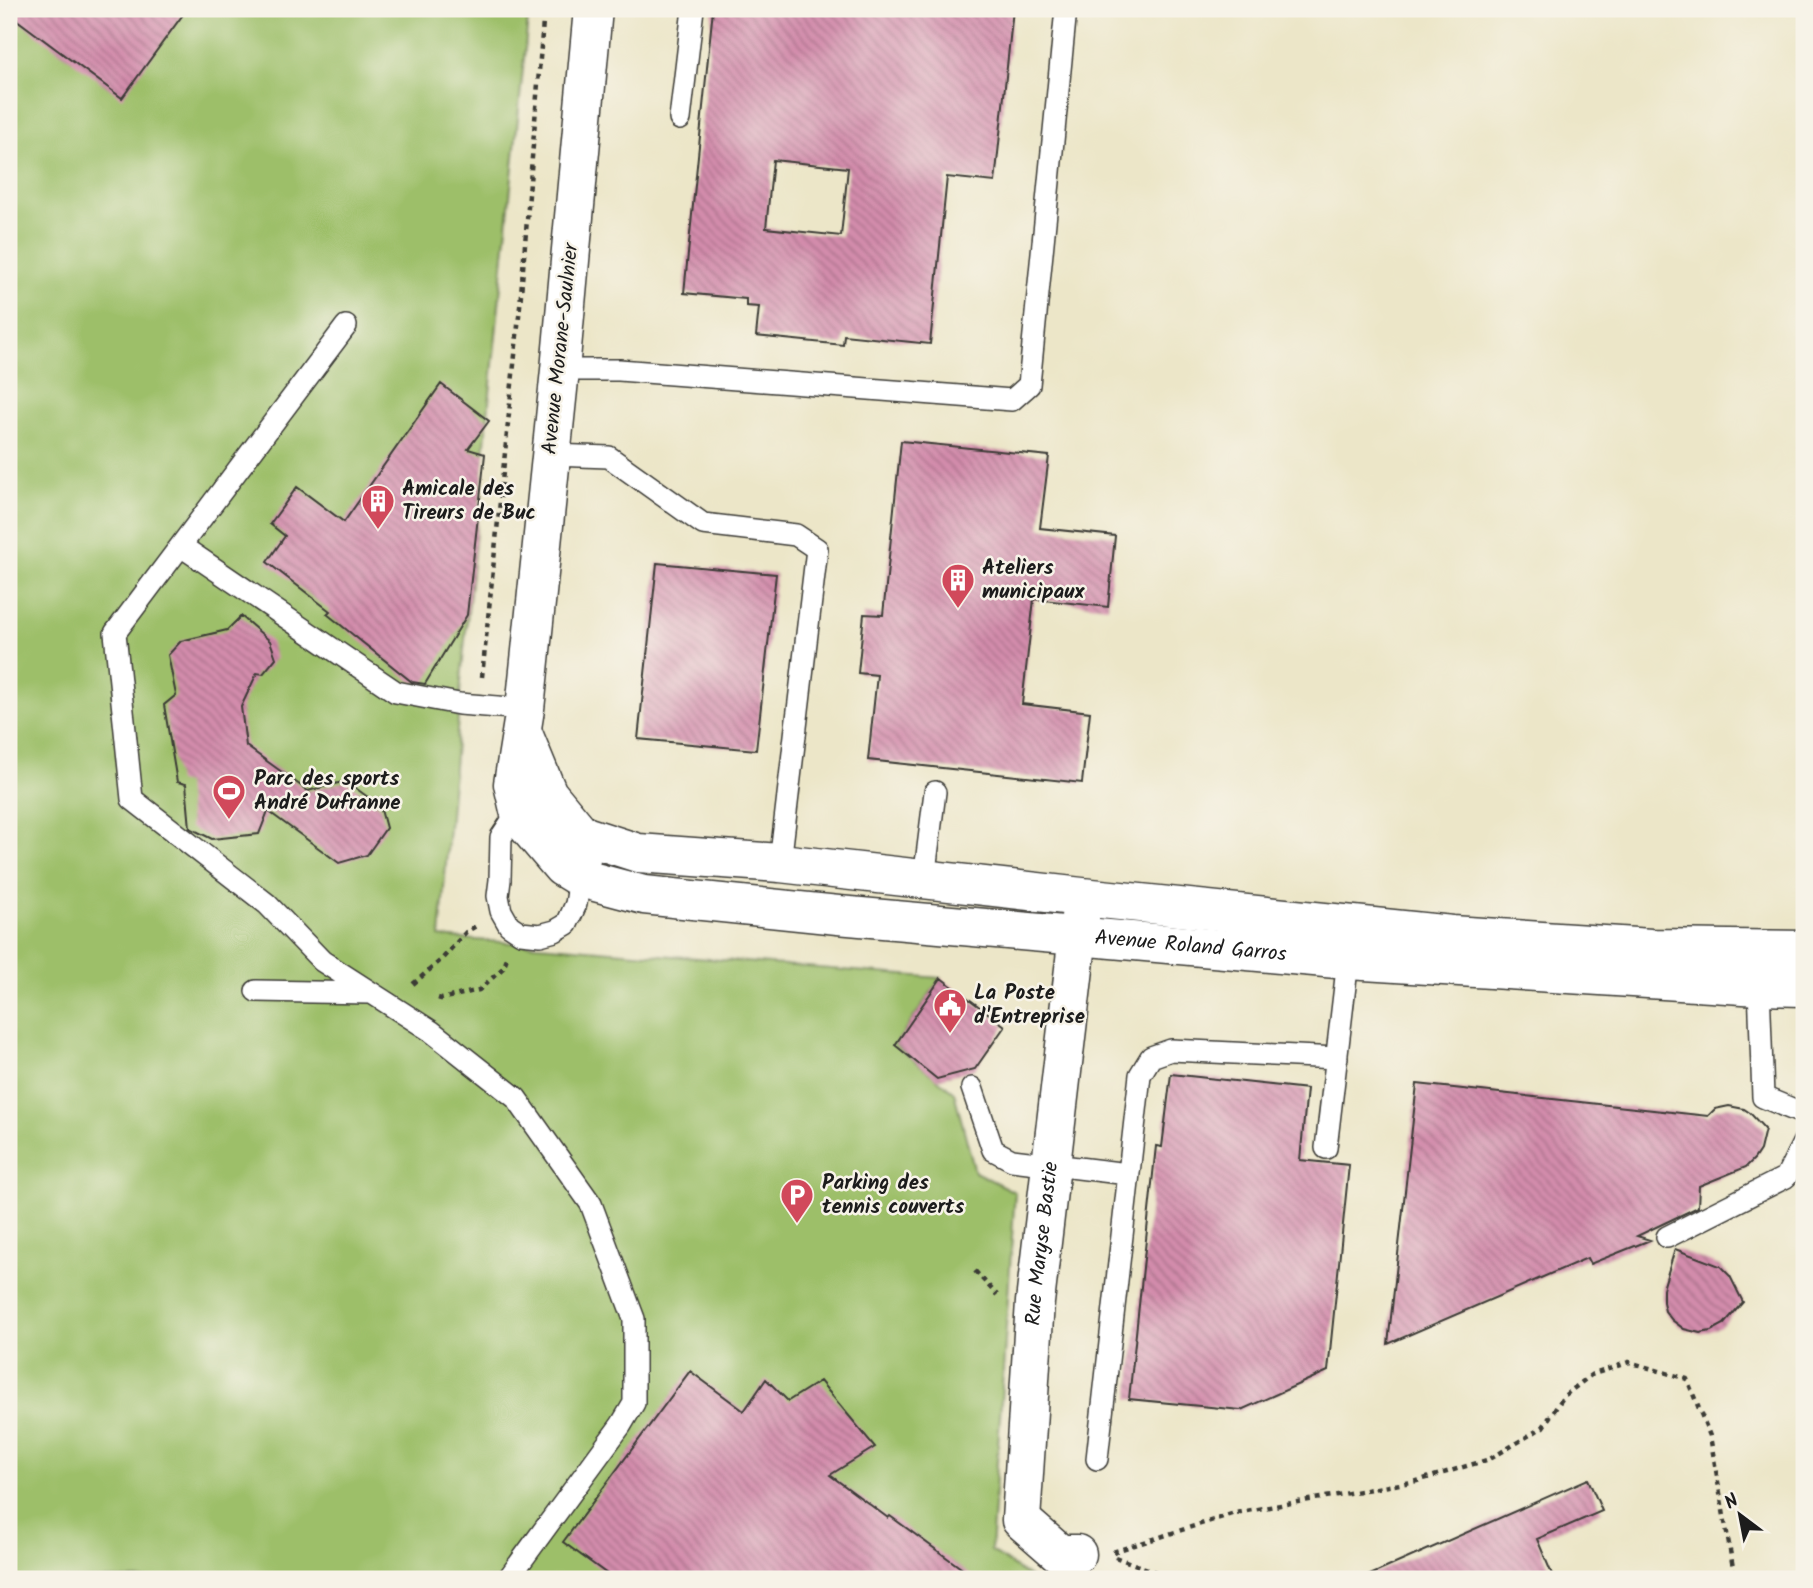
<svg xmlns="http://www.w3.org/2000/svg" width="1813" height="1588" font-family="Kalam,sans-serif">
<defs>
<pattern id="building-back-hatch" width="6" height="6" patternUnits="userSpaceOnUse" patternTransform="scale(1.75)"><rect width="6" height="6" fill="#d38cac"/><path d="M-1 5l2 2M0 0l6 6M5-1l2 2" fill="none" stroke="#aa728b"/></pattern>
</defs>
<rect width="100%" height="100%" fill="#f7f3e8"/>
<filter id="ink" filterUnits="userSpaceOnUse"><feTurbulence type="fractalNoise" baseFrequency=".0143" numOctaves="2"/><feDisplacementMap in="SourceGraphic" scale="14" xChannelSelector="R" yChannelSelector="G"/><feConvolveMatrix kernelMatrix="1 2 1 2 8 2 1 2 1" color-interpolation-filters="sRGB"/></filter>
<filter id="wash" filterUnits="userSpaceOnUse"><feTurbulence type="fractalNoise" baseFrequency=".00686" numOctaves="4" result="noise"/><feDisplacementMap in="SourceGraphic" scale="28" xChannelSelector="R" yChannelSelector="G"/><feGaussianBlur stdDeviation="1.57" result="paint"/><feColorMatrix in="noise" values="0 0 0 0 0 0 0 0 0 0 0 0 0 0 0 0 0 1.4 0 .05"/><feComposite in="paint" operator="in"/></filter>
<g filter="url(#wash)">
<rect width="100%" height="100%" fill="#ece6c8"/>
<path fill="#9dbf69" stroke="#5c6e42" stroke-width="2" d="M9,9H529L462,670L440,937L941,978L895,1045L954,1092L975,1172L1015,1192L991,1551L1032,1579H9Z"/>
<g id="blocks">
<path fill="url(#building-back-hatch)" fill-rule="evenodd" d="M9,9H187L122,98L9,14Z
M713,9H1013L995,182L947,177L930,344L844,335L843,345L756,336L759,307L746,306V299L684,293ZM773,160L848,168L841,236L766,228Z
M441,384L489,421L468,449L485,454L467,615L425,684L412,682L327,614L330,611L267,562L285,536L270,524L297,487L344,522Z
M901,441L1049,456L1040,528L1115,536L1108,607L1034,599L1022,704L1090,712L1082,783L868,760L877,675L858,673L864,614L883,615Z
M657,563L776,574L756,750L638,739Z
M241,616L270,641L276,658L263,674L257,673L241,707L246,746L308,791L346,781L380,806L386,828L367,855L339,863L268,811L259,834L212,839L190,828L186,784L177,782L164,705L176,695L168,655L181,641L227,630Z
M941,978L1005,1026L975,1069L937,1079L895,1045Z
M1171,1074L1307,1089L1300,1160L1349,1165L1328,1371L1241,1410L1129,1399L1156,1146L1162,1147Z
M1417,1084L1708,1116L1715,1109L1729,1106L1744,1109L1750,1113L1765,1129L1760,1150L1754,1159L1746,1167L1699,1186L1698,1207L1637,1236L1650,1240L1590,1264L1587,1258L1388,1344Z
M1675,1249L1720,1266L1730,1276L1743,1302L1724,1324L1711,1331L1700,1333L1684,1329L1672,1320L1665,1311L1663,1302V1289Z
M690,1371L744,1411L766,1379L788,1401L820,1381L875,1447L830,1475L888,1518L890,1516L976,1579H614L563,1542Z
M1588,1479L1602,1511L1537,1539L1554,1579H1361Z"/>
</g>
</g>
<g filter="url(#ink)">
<use href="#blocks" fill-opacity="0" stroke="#3b3a36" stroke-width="2"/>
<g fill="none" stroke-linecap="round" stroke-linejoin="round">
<defs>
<path id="lane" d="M680,119L693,9
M346,326L115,633L132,799L267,904L322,961L431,1031L516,1098L591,1204L634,1319V1403L621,1425L508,1579
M560,370H619L1012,400L1029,385L1066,9
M551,455L609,457L703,524L796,535L817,549L780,863
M181,546L396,692L459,704L525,709
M519,810L501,837L500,880L498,896L501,911L509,925L521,933L540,935L555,931L567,924L576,904L580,878
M924,879L935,792
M1759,986L1763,1097L1804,1114
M256,991L369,993
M972,1088L993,1150L1012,1160L1128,1174
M1326,1148L1348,960
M1667,1237L1786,1177L1804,1141
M1097,1459L1140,1075L1151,1057L1171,1050L1337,1058"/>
<g id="street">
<path id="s1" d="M593,9L560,370L525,709L513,784L519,810L528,827L562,867L580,878L644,895L838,915L1348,960L1759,986L1804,987"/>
<path d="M522,731L548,794L582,835L581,859"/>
<path d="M582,835L638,853L780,863L1082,897L1452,935L1651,948L1804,950"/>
<path id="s2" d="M1077,1554H1060L1021,1520L1035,1302L1081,909"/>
</g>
</defs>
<use href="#lane" stroke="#3b3a36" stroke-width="24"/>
<use href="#street" stroke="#3b3a36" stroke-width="41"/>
<path stroke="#3b3a36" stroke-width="4.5" stroke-dasharray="5 5" stroke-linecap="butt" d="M482,677L520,306L544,9
M413,984L441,960L466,932L476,926
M438,998L441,999L479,990L503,968L507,958
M975,1271L997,1295
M1113,1552L1235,1513L1417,1481L1490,1459L1543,1427L1564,1396L1591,1375L1629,1362L1687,1379L1710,1436L1735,1579
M1115,1557L1174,1579"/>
<use href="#lane" stroke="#fff" stroke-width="21"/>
<use href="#street" stroke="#fff" stroke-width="38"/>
</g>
</g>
<defs>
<symbol id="building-pin" viewBox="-11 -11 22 30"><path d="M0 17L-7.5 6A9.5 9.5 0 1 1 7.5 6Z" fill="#d1495b" stroke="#f7f3e8"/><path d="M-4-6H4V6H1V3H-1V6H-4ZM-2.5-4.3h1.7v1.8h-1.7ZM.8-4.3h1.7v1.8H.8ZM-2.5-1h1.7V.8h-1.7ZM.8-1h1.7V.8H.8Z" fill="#fff"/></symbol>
<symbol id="stadium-pin" viewBox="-11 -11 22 30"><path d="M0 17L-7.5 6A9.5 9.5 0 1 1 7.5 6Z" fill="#d1495b" stroke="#f7f3e8"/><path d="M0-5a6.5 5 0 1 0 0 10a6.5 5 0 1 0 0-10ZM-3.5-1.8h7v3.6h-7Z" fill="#fff"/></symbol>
<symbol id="civic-pin" viewBox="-11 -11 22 30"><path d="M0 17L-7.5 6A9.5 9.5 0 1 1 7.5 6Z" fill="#d1495b" stroke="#f7f3e8"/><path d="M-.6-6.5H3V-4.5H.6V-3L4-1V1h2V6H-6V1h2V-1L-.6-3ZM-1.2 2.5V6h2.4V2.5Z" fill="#fff"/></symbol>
<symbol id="parking-pin" viewBox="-11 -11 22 30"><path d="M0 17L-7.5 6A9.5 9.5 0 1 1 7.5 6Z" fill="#d1495b" stroke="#f7f3e8"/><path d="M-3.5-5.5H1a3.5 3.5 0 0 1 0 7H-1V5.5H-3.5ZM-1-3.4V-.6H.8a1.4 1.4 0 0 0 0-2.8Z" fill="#fff"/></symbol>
</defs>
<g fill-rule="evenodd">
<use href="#building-pin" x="359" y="482" width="38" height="52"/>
<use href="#building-pin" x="939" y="561" width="38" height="52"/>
<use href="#stadium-pin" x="210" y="772" width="38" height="52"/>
<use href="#civic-pin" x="931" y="986" width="38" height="52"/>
<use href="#parking-pin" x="778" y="1176" width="38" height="52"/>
</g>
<g text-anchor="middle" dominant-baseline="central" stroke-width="5" stroke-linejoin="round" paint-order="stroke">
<g font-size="21" fill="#1c1c1c" stroke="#f7f3e8">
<text transform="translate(561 349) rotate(-84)">Avenue Morane-Saulnier</text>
<text stroke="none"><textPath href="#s1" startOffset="1514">Avenue Roland Garros</textPath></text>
<text stroke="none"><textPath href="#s2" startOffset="346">Rue Maryse Bastie</textPath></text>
</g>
<g font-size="21" font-weight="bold" fill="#1c1c1c" stroke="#f7f3e8" text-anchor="start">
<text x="402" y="489">Amicale des<tspan x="402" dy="24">Tireurs de Buc</tspan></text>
<text x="982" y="568">Ateliers<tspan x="982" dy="24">municipaux</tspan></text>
<text x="254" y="779">Parc des sports<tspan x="254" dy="24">André Dufranne</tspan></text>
<text x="974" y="993">La Poste<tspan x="974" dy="24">d'Entreprise</tspan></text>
<text x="822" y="1183">Parking des<tspan x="822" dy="24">tennis couverts</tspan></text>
</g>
</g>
<rect width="1813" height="1588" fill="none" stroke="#f7f3e8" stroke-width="35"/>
<g transform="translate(1740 1515) rotate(328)" stroke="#f7f3e8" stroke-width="5" paint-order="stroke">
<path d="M0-5L12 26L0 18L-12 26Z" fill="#1c1c1c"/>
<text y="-10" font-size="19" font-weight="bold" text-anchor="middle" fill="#1c1c1c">N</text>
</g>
</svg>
